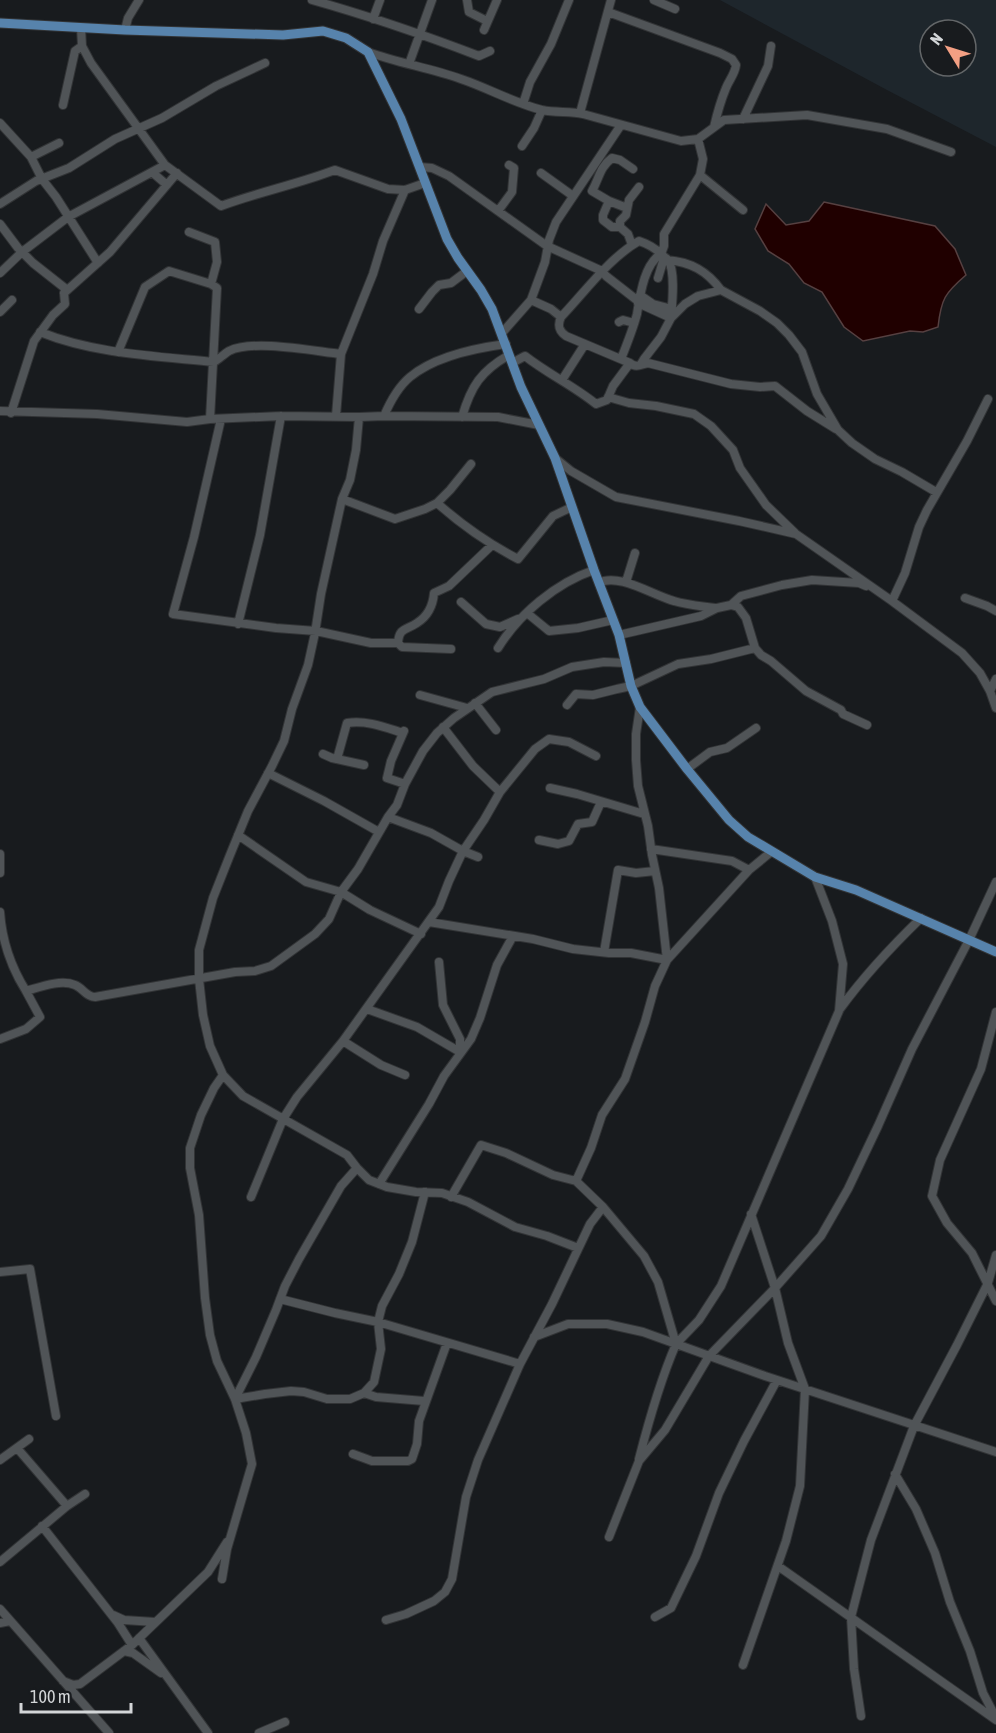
<svg xmlns="http://www.w3.org/2000/svg" width="996" height="1733" font-family="'Asap Condensed',sans-serif">
<rect width="100%" height="100%" fill="#181b1e"/>
<path fill="#1e262c" fill-rule="evenodd" d="M720,0H996V147L887,90ZM930,30H966V66H930Z"/>
<path fill="#200000" stroke="#564041" stroke-width="1.5" d="M824,202L935,226L955,249L966,275C945,293 941,299 938,327L923,332L910,331L863,341L844,327L822,292L804,283L789,264L768,251L755,229L766,204L786,225L809,221Z"/>
<g fill="none" stroke-linecap="round" stroke-linejoin="round">
<defs>
<path id="minor" d="M312,0C369,16 424,35 479,56L490,51
M467,0L469,12L487,21
M654,0L675,9
M608,12L720,53L732,59L736,65C735,74 729,80 726,88C721,100 717,114 714,127
M373,19L380,0
M81,28L82,46L91,63L165,165L221,206C259,192 298,184 335,170L388,189L405,190L425,183
M125,30L128,18L139,0
M484,30L497,0
M368,52C398,63 430,68 461,79C488,88 514,103 542,110C556,113 570,111 583,114C616,123 648,132 681,141L698,139L724,120L807,115L887,129L951,152
M409,64L432,0
M523,104L530,82L551,44L569,0
M63,105L75,51L82,46
M580,113L611,0
M743,119L768,66L771,46
M0,123L31,157L42,179L56,197L98,263
M522,146L534,128L542,110
M31,157L59,143
M420,167L432,168L449,176L547,246L602,271L606,276L638,301
M153,173L167,185
M541,173L573,196
M700,175L743,210
M609,201L603,215V220L612,227H620
M0,204L36,181L69,168L115,139L162,118L216,86L265,63
M627,208L609,201L592,191C600,177 599,168 612,158L620,160L633,169
M498,211L512,192L514,168L509,165
M0,224L18,248L33,263L66,289L64,293L65,304L53,315L34,341L11,413
M189,232L215,242L217,262L211,284
M632,245L628,234L620,227V221L626,215L629,200L639,187
M667,260C691,262 707,271 721,290
M0,273L22,252L68,217L165,165
M658,278L664,258
M64,293L110,252L177,173
M640,295L653,304L672,309
M531,300L551,309L561,317C585,292 609,258 639,241C648,244 654,247 661,254C644,264 640,296 637,314C633,329 627,344 621,359
M638,303L671,318C672,305 676,271 668,260C666,258 663,256 661,254L664,246V234L700,175L703,159L698,139
M419,309L432,292L439,285L451,283L467,271
M0,312L12,300
M561,317C557,326 559,331 566,336L630,363C636,368 640,365 648,363L731,384L760,387L775,386L807,411L836,429
M619,322L623,320L634,323
M40,332C95,354 155,356 214,362C219,359 224,354 229,351C253,339 313,351 341,354
M502,333L531,300L545,262L549,240L556,222L621,125
M118,352L145,287L169,271L211,284L217,288L210,419
M512,363L525,356C548,374 574,386 596,404L607,400L613,386L630,363
M641,364L644,359L661,337L671,318L685,304L698,296L721,290L760,311L777,323L789,335L802,352L817,394L838,430L852,443L875,459L902,472L936,492
M562,380L585,344
M608,397L629,403L656,406L694,414L711,426L733,450L740,468L766,505L795,533
M0,411L97,414L187,422L210,419L281,416L359,417L384,416L498,417L539,425
M336,416L341,354L373,274L383,241L405,190
M384,416C390,402 398,387 410,377C434,357 476,348 506,344
M359,417L356,450L350,480L342,499L321,594L315,633L308,665L292,709L284,741L272,766L248,811L230,855L213,898L199,950V979L203,1015L210,1046L223,1075L243,1096L347,1155L357,1168L369,1180L387,1187L416,1192L442,1193L468,1202L515,1227L547,1236L578,1248
M462,417C471,386 481,371 509,355
M221,419L194,537L173,614L276,628L316,631L371,643H398L402,647L451,649
M555,458L571,471L616,497L739,521L796,534L892,601L962,653L980,673L990,691L996,708
M342,499L395,519L425,509L437,503L450,490L471,464
M437,503C463,526 487,543 518,559L553,516L572,507
M626,582L635,553
M599,583C618,572 654,596 674,601C687,605 701,606 715,608
M965,598L987,606L996,611
M892,601L905,573L919,527L927,510L967,441L988,399
M461,602L486,624L500,627L518,619
M731,605L738,607L746,618L755,648L761,655L771,661L806,691L841,710L843,714L867,725
M527,613L549,631L578,628L613,620
M238,624L260,535L281,416
M619,635L701,616L717,608L731,605L741,596L782,585L812,580L859,583L866,586
M398,643C399,627 407,630 417,623C428,616 433,605 434,593L449,586L491,546
M498,648C519,614 556,583 594,570
M990,691L996,679
M420,695L467,708
M475,703L496,730
M567,705L576,694L593,695L617,689L631,686L678,664L711,659L755,648
M443,727L473,766L500,792
M404,731L391,761L387,778L405,784
M323,754L332,758L364,765
M337,759L347,723C367,720 384,727 403,733
M687,769L710,752L727,748L756,728
M268,773L324,801L379,832
M550,788L577,794L644,814
M388,817L431,833L463,851L478,857
M238,835L306,882L341,892L370,910L421,934
M539,840L558,844L569,841L578,824L592,822L601,802
M651,849L732,861L749,870
M0,854V873
M0,912C2,941 11,967 26,991
M429,922L533,939L573,949L609,953H631L667,960L659,888L652,855L648,826L638,786L636,760V734L640,707
M604,952L618,870L636,873L655,871
M439,962L443,1005L460,1039V1052
M367,1009L417,1027L460,1052
M840,1009C864,976 891,947 921,918
M996,1012L981,1069L940,1160L932,1196L947,1223L972,1253L996,1301
M0,1039L26,1029L40,1017L26,991C40,987 61,979 75,985C83,988 86,997 95,997L235,972L255,971L271,966L315,934L329,919L341,892L358,869L388,817L397,805L405,784L423,751L437,733L454,718L492,692L544,679L572,667L604,662L626,663
M343,1041L381,1065L405,1075
M576,1181L591,1148L602,1115L625,1079L645,1022L655,986L667,960L749,870L771,852
M379,1184L429,1104L444,1076L471,1039L480,1018L497,965L513,936
M251,1197L283,1119L297,1097L343,1041L439,907L449,881L463,851L484,820L500,792L535,749L549,739L569,742L596,756
M451,1197L481,1145L506,1153L553,1175L576,1181L603,1207L644,1256L658,1282L676,1344C660,1381 649,1420 639,1459
M0,1272L30,1269L56,1416
M280,1299L335,1313L378,1322L520,1364
M534,1337L568,1324H607L643,1332L765,1376L996,1452
M676,1344L699,1320L721,1286L839,1011L843,964L832,921L815,877
M364,1393L376,1397L424,1401
M235,1399L265,1394L291,1391L304,1392L327,1399H350L364,1393L374,1382L381,1349L378,1322L382,1306L399,1274L412,1242L425,1192
M235,1399L256,1357L276,1310L285,1286L299,1259L341,1186L357,1168
M17,1448L67,1506
M353,1454L372,1461H408L412,1459L417,1444L419,1421L447,1343
M0,1460L29,1439
M895,1474L916,1509L935,1553L950,1602L970,1651L983,1693L996,1718
M42,1526L118,1623L132,1645
M609,1537L639,1461L665,1430L709,1356L775,1288L821,1236L848,1189L878,1126L912,1049L969,940L996,882
M0,1562L67,1506L85,1494
M778,1566L996,1720
M222,1579L227,1549L252,1464L246,1433L235,1399L217,1361L210,1335L205,1298L199,1215L190,1168V1148L201,1115L214,1088L223,1075
M0,1609L109,1733
M113,1615L124,1620L155,1622
M655,1617L671,1608L696,1556L719,1493L744,1441L777,1380
M386,1620L406,1614L434,1601L445,1592L452,1579L466,1497L478,1460L520,1364L552,1304L590,1224L603,1207
M0,1623L10,1621
M139,1638L208,1733
M124,1651L133,1653L161,1673
M743,1665L786,1541L800,1486L805,1389L788,1343L775,1288L751,1214
M63,1681L73,1685L80,1684L132,1645L208,1572L227,1542
M861,1716L854,1669L851,1617L871,1540L914,1426L957,1345L988,1283L996,1255
M259,1733L285,1722"/>
<path id="major" d="M0,23L125,30L283,35L323,31L346,38L368,52L401,119L447,239L458,258L481,290L492,309L521,387L555,458L594,570L619,635L631,686L640,707L687,769L729,820L748,837L815,877L856,890L996,952"/>
</defs>
<use href="#minor" stroke="#323436" stroke-width="10"/>
<use href="#major" stroke="#323436" stroke-width="11"/>
<use href="#minor" stroke="#505457" stroke-width="8"/>
<use href="#major" stroke="#5783ac" stroke-width="9"/>
</g>
<g transform="translate(948 48) rotate(308)"><circle r="28" fill="#181b1e" stroke="#636668" stroke-width="1.5"/>
<path d="M0-4.5L10 22L0 15L-10 22Z" fill="#f39f83"/>
<text y="-9" font-size="16" font-weight="bold" text-anchor="middle" fill="#d3d6d8">N</text>
</g>
<path d="M21 1703v9h110v-9" fill="none" stroke="#d3d6d8" stroke-width="3"/>
<text x="30" y="1703" font-size="18" fill="#d3d6d8" stroke="#181b1e" stroke-width="4.5" paint-order="stroke">100 m</text>
</svg>
